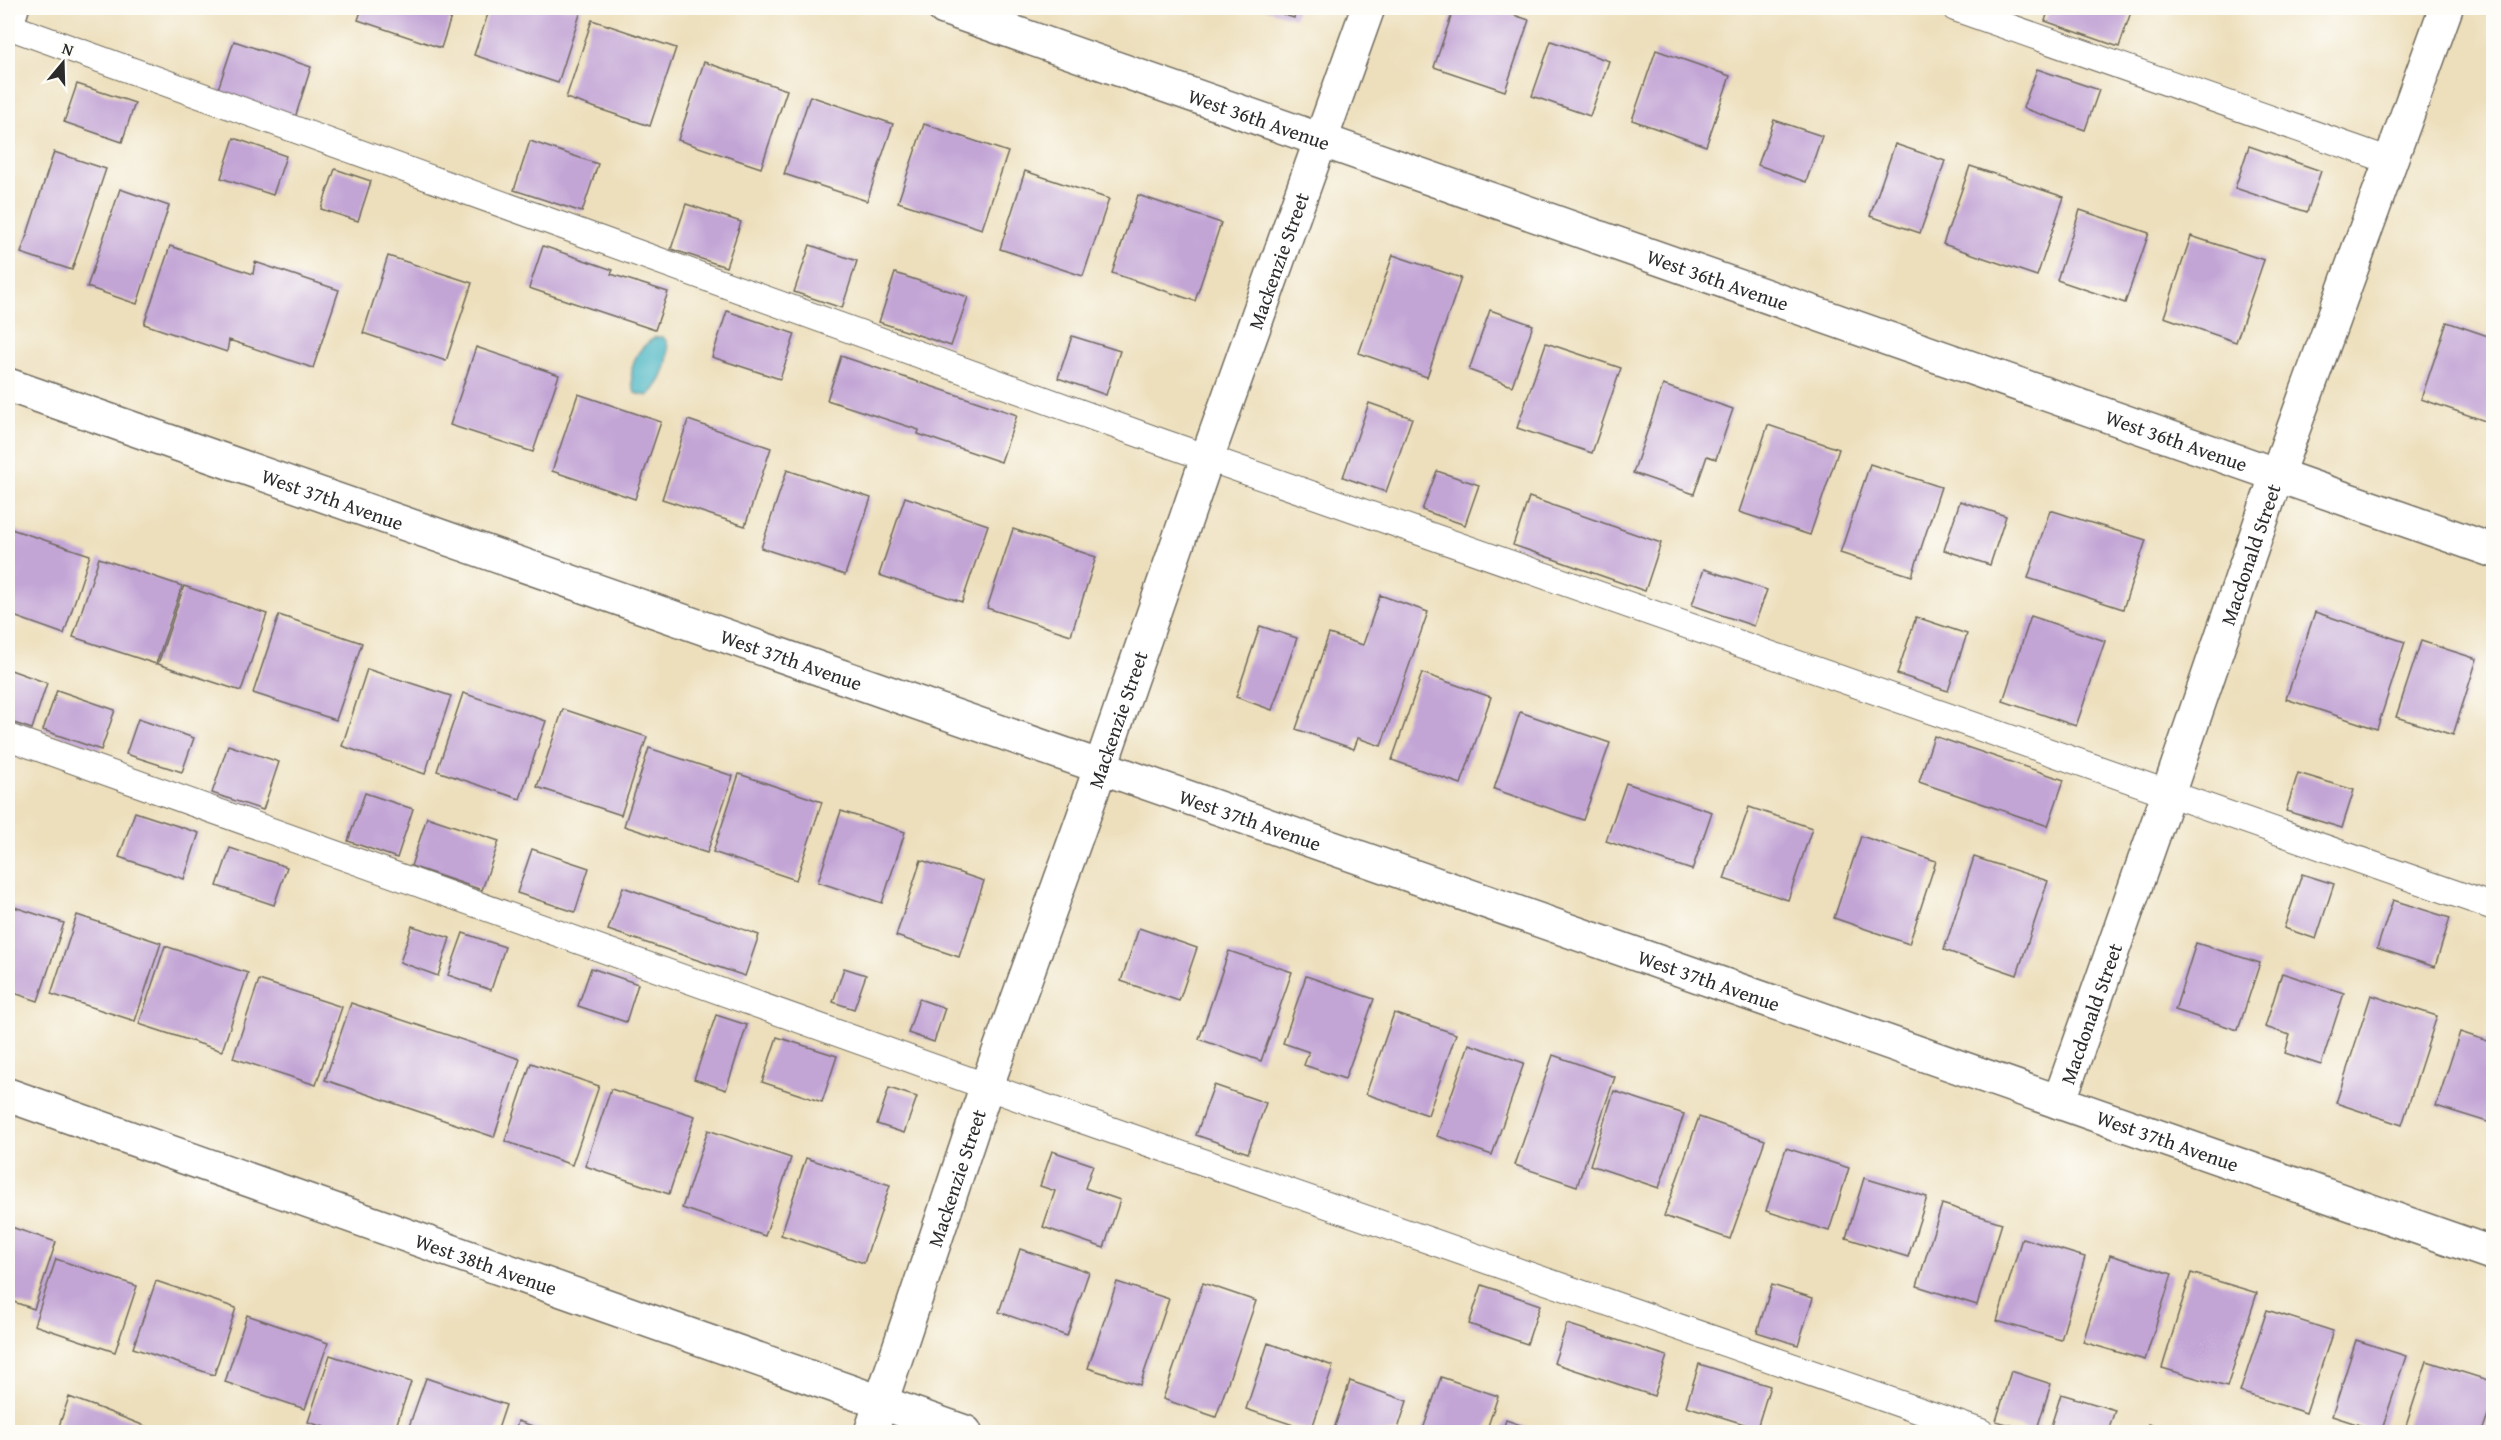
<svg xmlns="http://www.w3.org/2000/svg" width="2501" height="1440" font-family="'Gentium Book Plus',serif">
<rect width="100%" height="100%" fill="#fdfcf7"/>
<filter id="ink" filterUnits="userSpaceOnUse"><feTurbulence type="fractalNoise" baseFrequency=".0167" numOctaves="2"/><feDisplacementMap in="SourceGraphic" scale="12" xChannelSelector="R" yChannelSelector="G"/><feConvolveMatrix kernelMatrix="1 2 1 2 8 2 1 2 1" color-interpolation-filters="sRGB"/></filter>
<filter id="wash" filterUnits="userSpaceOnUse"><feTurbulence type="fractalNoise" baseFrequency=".008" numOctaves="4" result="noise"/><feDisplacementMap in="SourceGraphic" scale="24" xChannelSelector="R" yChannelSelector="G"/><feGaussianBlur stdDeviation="1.35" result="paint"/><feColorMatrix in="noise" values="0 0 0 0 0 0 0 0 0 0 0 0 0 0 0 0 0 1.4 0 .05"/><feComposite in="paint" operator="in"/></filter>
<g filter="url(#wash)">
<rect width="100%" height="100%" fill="#eddfbc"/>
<path fill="#48b5c3" stroke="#3a7077" stroke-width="1.5" d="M656,337H663L667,342C671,362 662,383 648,396L635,393C626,369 635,349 656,337Z"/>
<g id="blocks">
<path fill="#c3a5d5" d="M362,8H454L441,48L358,20Z
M490,8H582L558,83L474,55Z
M1262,8H1297L1294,18Z
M1454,8H1493L1529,20L1505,91L1434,67Z
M2049,8H2128L2132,9L2119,47L2045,21Z
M592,20L676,48L650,126L566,98Z
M234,41L311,67L295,118L217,92Z
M1551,41L1609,61L1590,116L1532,96Z
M1656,50L1730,76L1706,146L1632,120Z
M704,62L787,90L761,168L678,140Z
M2037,69L2099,90L2085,130L2023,108Z
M77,84L135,103L122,142L64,122Z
M810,96L893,124L867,201L784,174Z
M1774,120L1822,136L1806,182L1758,165Z
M924,124L1008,152L982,229L898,202Z
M234,138L286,156L273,195L221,178Z
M530,141L598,164L582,212L514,190Z
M1895,144L1945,161L1920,233L1870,216Z
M2249,146L2321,171L2307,212L2235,188Z
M54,152L106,169L72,270L21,253Z
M1970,166L2064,197L2037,276L1943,244Z
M335,169L371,181L358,221L321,209Z
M1025,171L1109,199L1083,276L1000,249Z
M120,189L169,206L137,304L87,287Z
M1138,195L1221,223L1195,301L1112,273Z
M686,204L741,222L726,267L671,249Z
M2080,210L2149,233L2125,303L2057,280Z
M2191,236L2264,260L2236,342L2164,317Z
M810,245L857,261L842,308L794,292Z
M170,246L253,274L255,262L339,290L313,368L229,340L227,352L144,324Z
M543,246L613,270L611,274L668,292L655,330L529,288Z
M1393,255L1461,278L1427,377L1359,353Z
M388,256L472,283L446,361L363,333Z
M895,273L968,297L951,346L879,322Z
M1490,310L1533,325L1512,386L1469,370Z
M727,311L795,334L780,379L712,357Z
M2447,322L2494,338V424L2421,399Z
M1072,336L1120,351L1106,395L1058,378Z
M1546,343L1621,368L1592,453L1517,428Z
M476,347L559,375L533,452L450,425Z
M841,356L1017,415L1001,462L918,434L919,430L827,400Z
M1663,385L1733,409L1716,459L1707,456L1694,494L1633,473Z
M578,394L661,422L635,499L552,471Z
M1369,403L1412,418L1386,492L1343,477Z
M688,420L771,448L745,526L662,499Z
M1768,425L1839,449L1810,535L1739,512Z
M1870,464L1941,487L1912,576L1840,553Z
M787,470L871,498L845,575L761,548Z
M1437,471L1479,485L1465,525L1422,510Z
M905,497L988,525L962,602L879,575Z
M1529,497L1661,543L1645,591L1513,545Z
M1960,501L2006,516L1990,565L1944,550Z
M2050,510L2146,540L2123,609L2028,578Z
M8,528L90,555L64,634L8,614Z
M1013,529L1096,557L1071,635L987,608Z
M99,558L182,586L156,664L73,637Z
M1704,569L1767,590L1754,626L1692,605Z
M184,586L267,614L241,691L158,664Z
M1380,595L1428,612L1381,746L1358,738L1354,749L1296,729L1329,634L1363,645Z
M2315,612L2405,642L2377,729L2286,699Z
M279,615L362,643L336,720L253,693Z
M2031,616L2105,641L2076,726L2003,701Z
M1916,617L1967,634L1948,691L1897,674Z
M1260,626L1297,638L1272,710L1236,697Z
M2421,641L2477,659L2453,735L2396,717Z
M8,669L47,683L32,729L8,721Z
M367,669L451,696L425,774L342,746Z
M1422,673L1491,697L1461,784L1392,760Z
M57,690L115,710L101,750L43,730Z
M463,693L546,721L520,799L437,771Z
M563,709L647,737L621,815L537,787Z
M1520,712L1610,743L1583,820L1494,789Z
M138,719L194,738L182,772L126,754Z
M1934,736L2064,780L2048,826L1919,782Z
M228,745L279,762L263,810L212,793Z
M649,748L733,776L707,853L624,826Z
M2298,773L2354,790L2342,828L2286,811Z
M739,774L822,802L796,880L713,852Z
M1626,783L1712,812L1692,870L1606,841Z
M365,793L413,809L397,858L348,841Z
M1749,807L1812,828L1788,900L1724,879Z
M841,811L905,832L882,903L818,882Z
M135,812L199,833L184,879L119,857Z
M427,817L499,841L482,890L411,866Z
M1861,836L1936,861L1909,944L1834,918Z
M230,848L287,867L274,905L217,886Z
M532,849L589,868L575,912L517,893Z
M1974,857L2048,881L2017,975L1944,950Z
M921,860L984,881L959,957L896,936Z
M2302,874L2334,884L2316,939L2284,928Z
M623,887L759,935L745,976L608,930Z
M2393,900L2450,918L2435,967L2377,948Z
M8,905L64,923L38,1001L8,991Z
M77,915L161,943L135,1021L51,994Z
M412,926L450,938L438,976L400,962Z
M1139,928L1197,948L1179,1001L1121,981Z
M463,933L505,947L491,990L448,975Z
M2196,943L2260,963L2238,1030L2175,1010Z
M165,946L248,973L222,1051L139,1024Z
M1229,951L1292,972L1261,1061L1199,1039Z
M591,968L638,984L626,1022L578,1006Z
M844,968L866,975L854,1009L833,1002Z
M2282,973L2344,993L2321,1065L2285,1053L2290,1035L2265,1027Z
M1306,976L1374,999L1345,1079L1304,1065L1309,1052L1283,1043Z
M259,980L342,1007L316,1085L233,1058Z
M2371,995L2437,1016L2402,1125L2336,1103Z
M919,999L945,1008L934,1042L908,1033Z
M351,1003L520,1059L494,1137L325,1080Z
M1394,1013L1456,1034L1428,1115L1366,1094Z
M716,1015L747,1025L726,1090L694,1079Z
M2460,1032L2494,1043V1124L2436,1106Z
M777,1037L837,1056L822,1102L762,1082Z
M1469,1044L1524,1063L1492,1155L1437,1136Z
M1553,1055L1615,1077L1577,1186L1515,1165Z
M531,1063L599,1086L572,1165L505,1141Z
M1214,1085L1266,1103L1248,1153L1196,1135Z
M889,1088L917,1097L904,1133L877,1124Z
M611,1089L695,1116L669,1194L585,1166Z
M1614,1091L1684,1114L1659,1188L1590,1165Z
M1699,1117L1765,1140L1730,1239L1664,1216Z
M708,1130L791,1158L765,1236L682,1208Z
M1786,1148L1849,1168L1829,1231L1766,1211Z
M1052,1151L1093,1165L1085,1188L1120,1200L1104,1248L1043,1227L1055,1191L1040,1186Z
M806,1158L890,1185L864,1263L781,1235Z
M1864,1178L1927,1197L1908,1257L1846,1238Z
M1942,1204L2002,1223L1977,1305L1917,1286Z
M8,1226L56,1242L34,1309L8,1300Z
M2022,1238L2085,1257L2061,1340L1997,1321Z
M1020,1249L1089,1272L1067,1336L999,1312Z
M2110,1255L2172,1274L2145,1360L2083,1342Z
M56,1259L137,1286L115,1352L34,1325Z
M2191,1273L2257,1293L2227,1387L2162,1368Z
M156,1281L236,1308L214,1375L133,1348Z
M1117,1282L1169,1299L1140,1385L1088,1368Z
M1203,1283L1256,1301L1216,1417L1163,1399Z
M1482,1285L1540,1305L1527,1344L1469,1324Z
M1772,1285L1813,1298L1798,1345L1757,1332Z
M2267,1310L2333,1331L2306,1413L2240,1392Z
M247,1315L328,1343L305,1409L225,1382Z
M1567,1324L1667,1356L1654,1396L1554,1363Z
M2356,1340L2406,1356L2381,1432L2332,1416Z
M1268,1343L1333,1366L1311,1431L1246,1409Z
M330,1355L411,1382L394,1432H340L308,1422Z
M2427,1361L2494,1382V1397L2482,1432H2404Z
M1699,1364L1770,1386L1757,1428L1686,1406Z
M2011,1371L2051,1384L2036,1432L1996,1421Z
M1441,1377L1498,1396L1486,1432H1422Z
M426,1378L506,1405L497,1432H407Z
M1350,1381L1407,1401L1397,1432H1333Z
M2061,1394L2115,1410L2108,1432H2049Z
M69,1397L99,1408L160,1432H57Z
M1506,1420L1541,1432H1502Z
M518,1421L550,1432H515Z
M2148,1424L2172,1432H2145Z"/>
</g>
</g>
<g filter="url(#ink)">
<use href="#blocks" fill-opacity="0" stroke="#6f6a5e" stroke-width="1.5"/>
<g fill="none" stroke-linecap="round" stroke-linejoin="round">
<defs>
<path id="service" d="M1955,8L2391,161
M8,26L1159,441L2494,907
M8,737L1036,1104L1981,1432"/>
<g id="minor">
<path id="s1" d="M944,8L2494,551"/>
<path d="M8,21L12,8"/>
<path id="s2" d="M8,385L2494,1254"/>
<path id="s3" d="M8,1095L965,1432"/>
<path id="s4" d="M2059,1102L2168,794L2277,474L2446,8"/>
</g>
<g id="tertiary">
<path id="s5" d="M871,1432L987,1085L1083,818L1207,458L1368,8"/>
</g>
</defs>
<use href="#service" stroke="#6f6a5e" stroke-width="28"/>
<use href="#minor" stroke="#6f6a5e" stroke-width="36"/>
<use href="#tertiary" stroke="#6f6a5e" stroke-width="36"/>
<use href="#service" stroke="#fff" stroke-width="26"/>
<use href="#minor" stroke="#fff" stroke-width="33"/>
<use href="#tertiary" stroke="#fff" stroke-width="33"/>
</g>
</g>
<g text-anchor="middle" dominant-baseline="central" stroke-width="6" stroke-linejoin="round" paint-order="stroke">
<g font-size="20" fill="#2b2b2b" stroke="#fdfcf7">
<text stroke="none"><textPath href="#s1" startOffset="334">West 36th Avenue</textPath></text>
<text stroke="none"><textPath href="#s5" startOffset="1240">Mackenzie Street</textPath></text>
<text stroke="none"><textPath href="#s1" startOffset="820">West 36th Avenue</textPath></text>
<text stroke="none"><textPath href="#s1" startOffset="1306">West 36th Avenue</textPath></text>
<text stroke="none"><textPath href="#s2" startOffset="344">West 37th Avenue</textPath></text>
<text stroke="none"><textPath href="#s4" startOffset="580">Macdonald Street</textPath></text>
<text stroke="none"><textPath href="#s2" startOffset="830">West 37th Avenue</textPath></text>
<text stroke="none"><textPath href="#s5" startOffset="754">Mackenzie Street</textPath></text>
<text stroke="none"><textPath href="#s2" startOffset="1316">West 37th Avenue</textPath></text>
<text stroke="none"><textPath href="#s2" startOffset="1802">West 37th Avenue</textPath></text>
<text stroke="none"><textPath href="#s4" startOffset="94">Macdonald Street</textPath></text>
<text stroke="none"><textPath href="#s2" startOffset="2288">West 37th Avenue</textPath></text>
<text stroke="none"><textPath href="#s5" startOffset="268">Mackenzie Street</textPath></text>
<text stroke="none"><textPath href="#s3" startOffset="507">West 38th Avenue</textPath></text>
</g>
</g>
<rect width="2501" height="1440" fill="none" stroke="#fdfcf7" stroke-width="30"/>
<g transform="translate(63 63) rotate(19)" stroke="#fdfcf7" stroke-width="4.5" paint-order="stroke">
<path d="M0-4.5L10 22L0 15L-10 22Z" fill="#2b2b2b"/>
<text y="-9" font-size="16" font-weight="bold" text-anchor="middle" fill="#2b2b2b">N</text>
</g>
</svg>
